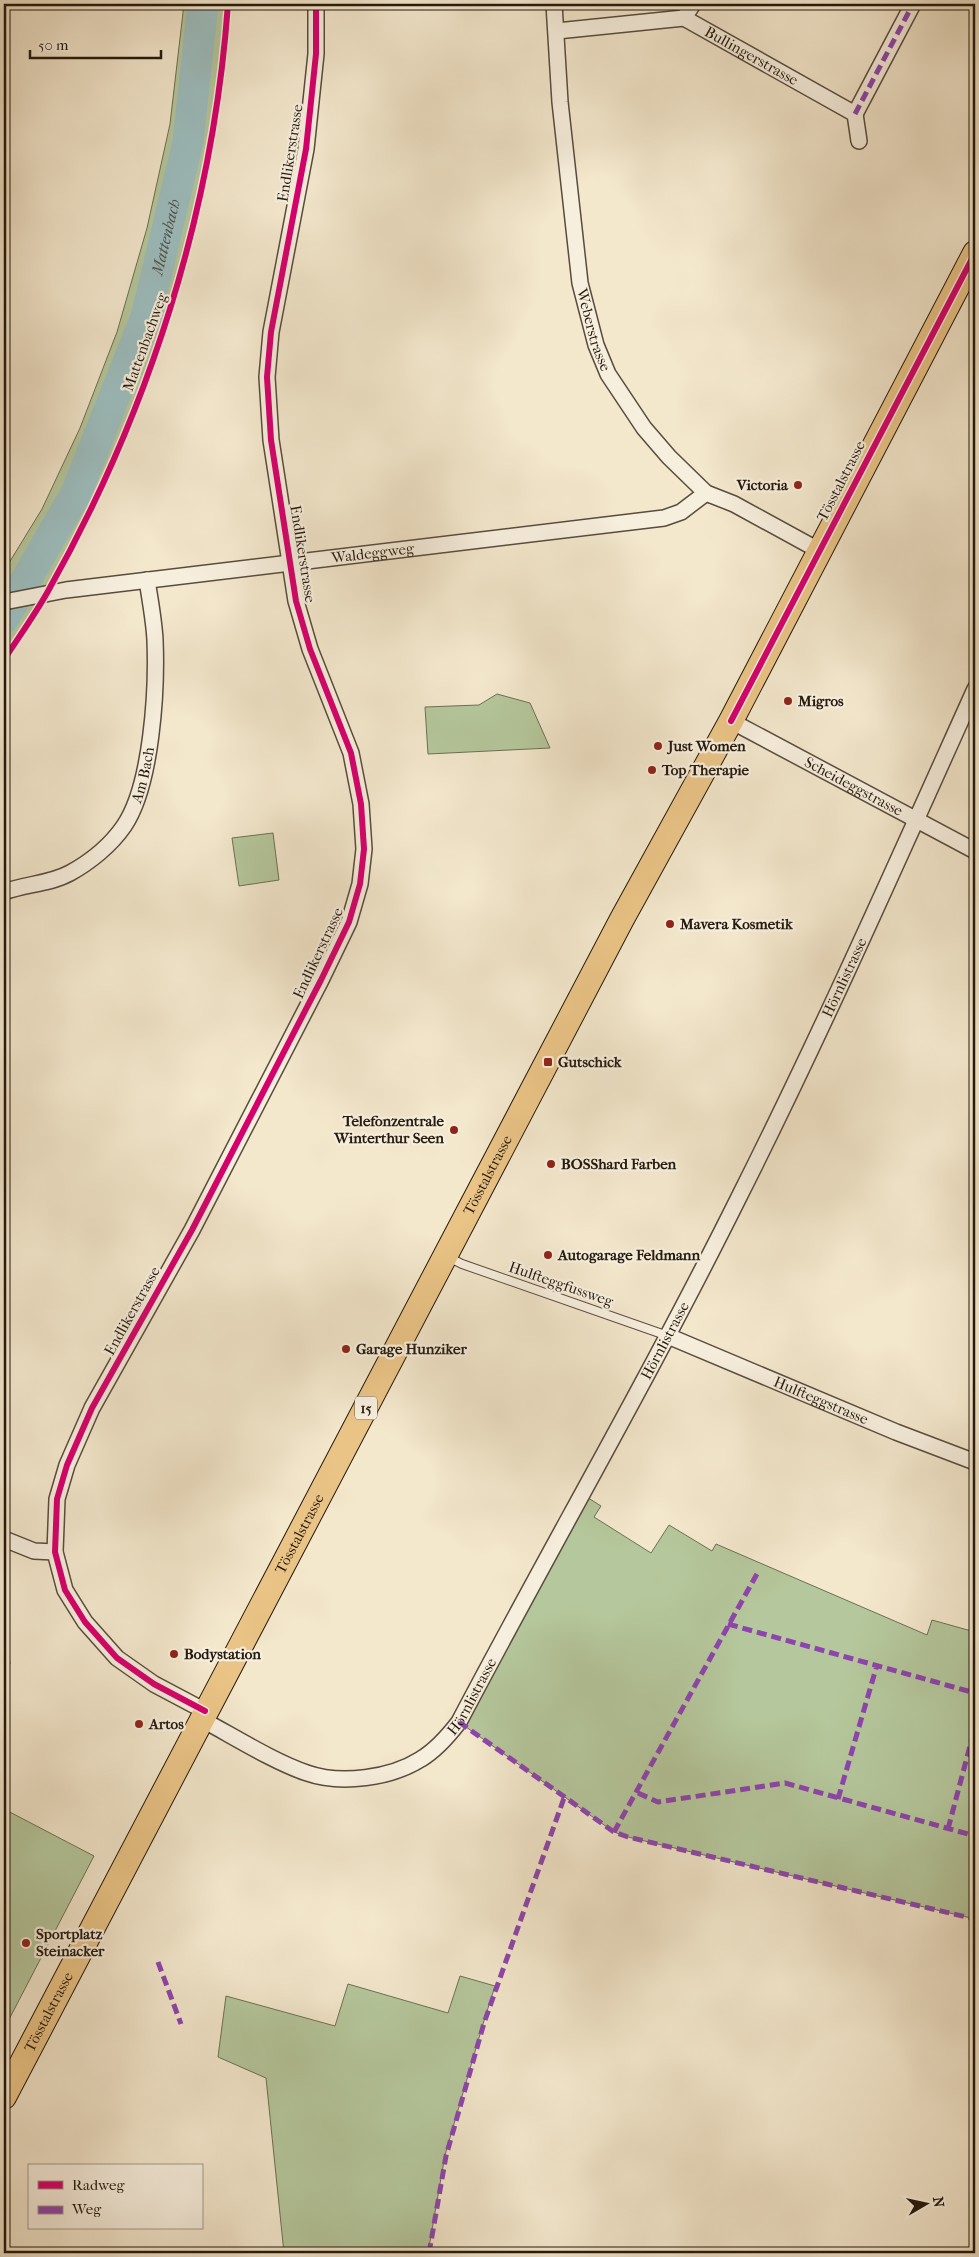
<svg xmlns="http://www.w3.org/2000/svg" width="979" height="2257" font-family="'IM FELL French Canon',serif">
<rect width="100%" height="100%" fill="#f3e7cc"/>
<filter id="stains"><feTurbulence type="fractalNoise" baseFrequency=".004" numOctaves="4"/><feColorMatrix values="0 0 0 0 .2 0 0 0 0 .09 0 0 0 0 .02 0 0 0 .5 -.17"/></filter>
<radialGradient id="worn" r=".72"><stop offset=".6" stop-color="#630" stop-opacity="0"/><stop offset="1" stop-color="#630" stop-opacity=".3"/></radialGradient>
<path fill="#b5c79c" stroke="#6c7054" d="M184,4H227L218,107L196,221L173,306L110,470L46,595L4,660V571L42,509L80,428L117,332L147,228L170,124Z
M497,694L530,703L550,748L428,754L425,707L479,705Z
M273,833L279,880L239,886L232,838Z
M582,1494L601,1506L594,1517L651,1553L669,1525L712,1551L716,1544L927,1635L932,1620L975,1632V1919L628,1837L614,1832L459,1722Z
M4,1615L10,1664L4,1665Z
M4,1809L94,1856L4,2029Z
M460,1976L495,1986L483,2024L445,2155L428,2253H284L266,2078L218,2057L226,1996L335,2026L348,1984L448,2013Z"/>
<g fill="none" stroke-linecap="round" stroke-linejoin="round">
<path stroke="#9dbebf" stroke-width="31" id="s1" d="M4,618L76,493L146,317L188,142L203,4"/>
<defs>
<path id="lane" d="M448,1257L462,1264L668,1336"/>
<g id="street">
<path id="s2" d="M554,4L560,102L580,283L596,345L608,374L644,428L669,457L706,493L734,504L820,551"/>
<path d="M684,18L693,4"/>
<path id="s3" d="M557,31L684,18L855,114L859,141"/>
<path d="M855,114L913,4"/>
<path id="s4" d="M4,602L66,590L664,518L681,512L706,493"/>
<path id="s5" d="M731,721L975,851"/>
<path id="s6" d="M4,892C25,884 50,884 70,873C90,862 111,845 124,826C152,785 157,689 155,640C154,620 150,600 147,580"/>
<path id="s7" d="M668,1336L896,1432L975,1462"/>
<path d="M4,1539L34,1551L55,1552"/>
<path d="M205,1711L154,1684L117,1658L85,1622L65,1590L55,1552L57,1499L67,1465L92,1408L192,1230L321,980L349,922L360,884L364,849L361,804L351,753L310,649L296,601L271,440L267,377L271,332L306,149L316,54V4"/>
<path id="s8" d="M201,1719C233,1736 274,1762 307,1773C341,1785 391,1778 421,1759C436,1750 449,1735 459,1722C551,1547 650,1376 738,1199C822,1032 898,860 975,689"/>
</g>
<g id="primary">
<path id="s9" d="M4,2097L622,919L731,721L975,253"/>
</g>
</defs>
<use href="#lane" stroke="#584c3d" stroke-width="10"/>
<use href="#street" stroke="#584c3d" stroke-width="18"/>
<use href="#primary" stroke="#24190d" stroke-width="26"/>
<use href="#lane" stroke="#f7efde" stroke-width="8"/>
<use href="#street" stroke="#f7efde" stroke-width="15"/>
<use href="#primary" stroke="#eac486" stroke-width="24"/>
<path stroke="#8e44ad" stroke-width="5" stroke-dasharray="10 5" stroke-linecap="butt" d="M855,114L913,4
M728,1624L975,1693
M459,1722L614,1832L628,1837L975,1919
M638,1793L658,1802L785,1783L975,1836
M838,1799L877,1665
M948,1829L975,1727
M614,1832L758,1572
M158,1962L181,2024
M429,2253L446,2156L484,2023L564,1798"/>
<defs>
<path id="cycleway" d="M4,660C18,638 34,616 47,593C149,412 213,212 228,4
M731,721L975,253
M205,1711L154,1684L117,1658L85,1622L65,1590L55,1552L57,1499L67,1465L92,1408L192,1230L321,980L349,922L360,884L364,849L361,804L351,753L310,649L296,601L271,440L267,377L271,332L306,149L316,54V4"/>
</defs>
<use href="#cycleway" stroke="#f7efde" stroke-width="9"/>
<use href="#cycleway" stroke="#d6006c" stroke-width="6"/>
</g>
<g fill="#8f2418" stroke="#f7efde" stroke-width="2">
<circle cx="798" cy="485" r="5"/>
<circle cx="788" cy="701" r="5"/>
<circle cx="658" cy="746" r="5"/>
<circle cx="652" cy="770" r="5"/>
<circle cx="670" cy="924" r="5"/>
<rect x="543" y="1057" width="10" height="10" rx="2.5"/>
<circle cx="454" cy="1130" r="5"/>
<circle cx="551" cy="1164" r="5"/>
<circle cx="548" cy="1255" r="5"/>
<circle cx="346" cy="1349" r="5"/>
<circle cx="174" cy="1654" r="5"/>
<circle cx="139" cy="1724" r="5"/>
<circle cx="26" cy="1943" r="5"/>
</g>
<g text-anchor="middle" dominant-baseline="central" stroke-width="4.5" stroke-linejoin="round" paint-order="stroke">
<rect fill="#f7efde" stroke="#63594c" stroke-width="1" x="355" y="1396.5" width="22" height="23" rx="4"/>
<g font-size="14" font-weight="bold" fill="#24190d">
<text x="366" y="1408">15</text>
</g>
<g font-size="15" fill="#24190d" stroke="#f7efde">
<text stroke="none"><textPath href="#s3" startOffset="205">Bullingerstrasse</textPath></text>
<text transform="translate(290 153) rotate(-81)">Endlikerstrasse</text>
<text stroke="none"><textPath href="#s2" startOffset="329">Weberstrasse</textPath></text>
<text transform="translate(145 342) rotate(-70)">Mattenbachweg</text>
<text transform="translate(841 481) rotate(-63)">Tösstalstrasse</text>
<text stroke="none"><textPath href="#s4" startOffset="372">Waldeggweg</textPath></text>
<text transform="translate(303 554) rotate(81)">Endlikerstrasse</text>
<text stroke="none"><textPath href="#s6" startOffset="196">Am Bach</textPath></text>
<text stroke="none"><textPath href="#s5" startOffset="139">Scheideggstrasse</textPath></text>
<text transform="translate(318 953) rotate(-65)">Endlikerstrasse</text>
<text stroke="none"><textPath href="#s8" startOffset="1129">Hörnlistrasse</textPath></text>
<text stroke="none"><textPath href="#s9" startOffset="1041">Tösstalstrasse</textPath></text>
<text transform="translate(561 1284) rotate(19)">Hulfteggfussweg</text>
<text transform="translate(132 1311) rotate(-61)">Endlikerstrasse</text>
<text stroke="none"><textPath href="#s8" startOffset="724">Hörnlistrasse</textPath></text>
<text stroke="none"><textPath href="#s7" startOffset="166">Hulfteggstrasse</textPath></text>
<text stroke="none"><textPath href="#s9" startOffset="636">Tösstalstrasse</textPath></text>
<text stroke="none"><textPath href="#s8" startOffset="319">Hörnlistrasse</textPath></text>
<text stroke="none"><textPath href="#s9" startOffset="96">Tösstalstrasse</textPath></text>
</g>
<g font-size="15" font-weight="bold" fill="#24190d" stroke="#f7efde" text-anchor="start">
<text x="788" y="485" text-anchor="end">Victoria</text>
<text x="798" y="701">Migros</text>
<text x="668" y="746">Just Women</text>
<text x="662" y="770">Top Therapie</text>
<text x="680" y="924">Mavera Kosmetik</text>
<text x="558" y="1062">Gutschick</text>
<text x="444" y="1121" text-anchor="end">Telefonzentrale<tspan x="444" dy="17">Winterthur Seen</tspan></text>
<text x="561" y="1164">BOSShard Farben</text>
<text x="558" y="1255">Autogarage Feldmann</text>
<text x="356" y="1349">Garage Hunziker</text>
<text x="184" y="1654">Bodystation</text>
<text x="149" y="1724">Artos</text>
<text x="36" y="1934">Sportplatz<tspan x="36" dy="17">Steinacker</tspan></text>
</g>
<g font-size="16" font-style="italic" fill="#4e534b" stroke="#f7efde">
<text stroke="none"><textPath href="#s1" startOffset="416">Mattenbach</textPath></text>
</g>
</g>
<rect width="979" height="2257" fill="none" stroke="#f3e7cc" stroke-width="20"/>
<rect x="5" y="5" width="969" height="2247" fill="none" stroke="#24190d" stroke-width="2.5"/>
<rect x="10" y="10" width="959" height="2237" fill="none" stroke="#24190d"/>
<rect x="28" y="2164" width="175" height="65" fill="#f7efde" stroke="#a3998a"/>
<rect x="38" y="2181" width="25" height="8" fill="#d6006c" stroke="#a3998a"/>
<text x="72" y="2190" font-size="15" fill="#24190d">Radweg</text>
<rect x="38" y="2206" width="25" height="8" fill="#8e44ad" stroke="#a3998a"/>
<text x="72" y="2214" font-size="15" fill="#24190d">Weg</text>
<g transform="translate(926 2204) rotate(81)" stroke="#f7efde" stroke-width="4" paint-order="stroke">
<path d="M0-4L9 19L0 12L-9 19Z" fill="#24190d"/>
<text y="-8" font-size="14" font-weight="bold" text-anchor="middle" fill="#24190d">N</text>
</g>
<path d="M30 50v8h131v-8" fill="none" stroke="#24190d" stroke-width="2.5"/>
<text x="38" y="50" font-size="15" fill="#24190d" stroke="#f7efde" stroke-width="4" paint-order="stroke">50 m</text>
<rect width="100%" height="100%" filter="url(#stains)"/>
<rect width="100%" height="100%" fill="url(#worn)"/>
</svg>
